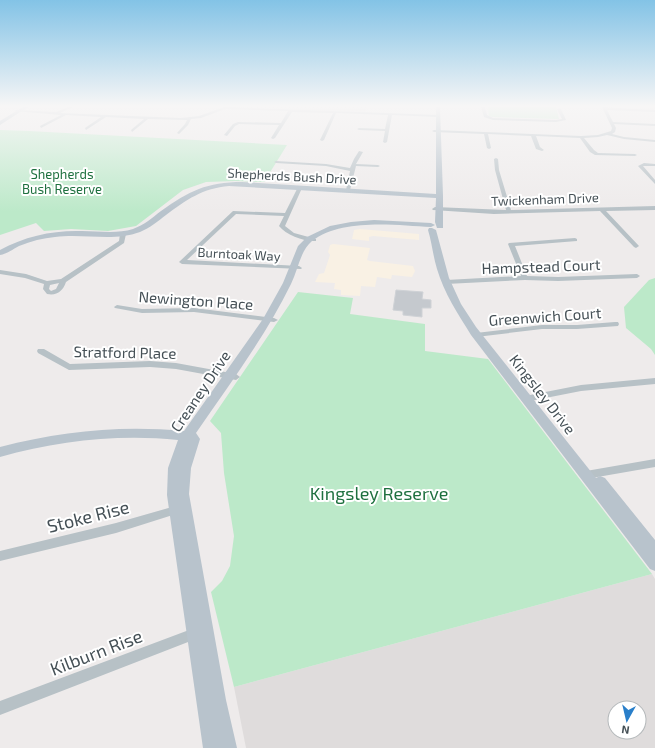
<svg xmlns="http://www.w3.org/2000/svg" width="655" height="748" font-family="'Exo 2',sans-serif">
<rect width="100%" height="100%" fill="#eeebeb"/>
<path fill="#f9f1e4" d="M360,229L419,234V240L373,236L369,237V241L352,239L354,230Z
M333,244L370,248L367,260L370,261L413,266L415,271L412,277L392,275L391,279L377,277L375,287L361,286L360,296L341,295V290L334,289L335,283L315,282L319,274L324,273L330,255L328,252L330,245Z"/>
<path fill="#dfdcdc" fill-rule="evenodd" d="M238,107H367L365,112Z
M652,574L655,579V748H246L234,687ZM615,708H639V732H615Z"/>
<path fill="#bce9c9" d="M488,107H556L559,119L493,117L489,116Z
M0,130L29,131L287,145L264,182L235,181L206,182L183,190L136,226L108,231L71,229L44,231L36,223L0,235Z
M655,278V355L651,349L626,328L624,307L649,280Z
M298,292L353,298L350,314L425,324V351L488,359L652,574L234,687L211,592L222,581L230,566L234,536L224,473L221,433L210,421Z"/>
<path fill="#c5c9ce" stroke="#cfd2d6" d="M396,290L423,292L422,299L431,300V308H422V317L403,315V311L393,310Z"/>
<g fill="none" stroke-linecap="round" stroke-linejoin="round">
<path fill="#b7c1c6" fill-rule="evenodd" d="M68,107H73L60,113L181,118L199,116L224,107H229L438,115L440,116L438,117L392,115L387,142L385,143L383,142L385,131L359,130L357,129L359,128L385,129L388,115L336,113L324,140L322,141L320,140L333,113L292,112L275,138L273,139L271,138L279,125L239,124L235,126L227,136L224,135L233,124L238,122L281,123L288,111L225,109L201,118L191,119L188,125L179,134L177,133L185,124L187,120L148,119L132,132L131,130L144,119L106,117L86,130L85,128L101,117L66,115L41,128L40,126L61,115L14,111L16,110L56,112Z
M481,107H485L487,115L493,118L556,120L562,119L557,109L559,108L561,109L566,120L556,122L493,120L484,117Z
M602,107L655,110V112L607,110L613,122L655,124V126L614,124L616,128L615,132L612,134L624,137L655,140V142L624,139L607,135L598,137L584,138L594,150L598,153L635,154L637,155L635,156L595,155L590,152L580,138L536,136L540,147L544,150L542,151L536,149L531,136L488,134L491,148L489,149L487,148L484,134L434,132L432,131L434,130L581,136L598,135L611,131L612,128Z
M359,151L363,152L356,164L378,165L380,166L378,167L356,166L350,190L348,191L346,190L350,171L326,166L276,163L274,162L276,161L326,164L350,168L354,159Z
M496,158L498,159L499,170L511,210L655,206V210L606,211L639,246L636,248L634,247L600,211L494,214L433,210L432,209L435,207L506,210L495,170L494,159Z
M644,163L655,164V166H643L655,180V184L638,166Z
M298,187L302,188L285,226L294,233L316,239V241C305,242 286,235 279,226L284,216L236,214L187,260L299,266L302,268L301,269L182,264L179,262L233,211L285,213Z
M123,232L126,234L124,243L66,282C63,291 57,296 47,294L43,289L44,284L25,278L0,274V270L26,274L47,281L61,279L119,241L120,234ZM59,283L56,289L51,291L49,289L50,285Z
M575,238L577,239V241L515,246L527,276L558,277L637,274L640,276L637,278L558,281L525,280L446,284L443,282L446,280L521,276L508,244L509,243Z
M117,305L142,309L194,308L274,318L278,320L274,322L194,312L142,313L115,308L114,307Z
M615,322H618L619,324L618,326L577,329H542L476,337L472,335L476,333L542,325H577Z
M38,349H44L70,364L150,361L176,363L236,374L240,377L236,380L176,369L150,367L69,370L38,353L37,351Z
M655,378V384L581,391L525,402L522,401L521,399L522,397L525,396L581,385Z
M655,459V467L586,479L583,478L581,475L583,472L586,471Z
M179,505L183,506L184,509L183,512L179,513L116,533L0,561V551L116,523Z
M197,627L201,629L203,633L201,637L0,715V701Z"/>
<path fill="#b8c3cc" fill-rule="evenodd" d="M23,107H28L0,125V121Z
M436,107H440L443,196V228H437L435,222L436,198L229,186C203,188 186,200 166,215C158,221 150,228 140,232C113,242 83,233 55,237C43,238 31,241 19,246C13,249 7,254 0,255V250C25,236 54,230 82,231C99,231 117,234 133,229C144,225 152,218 161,211C189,191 207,182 242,182L436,194Z
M374,220L431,223L435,225L431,227C395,225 342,218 312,241C300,251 298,270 291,284C265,337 229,385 196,433L200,439L191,468L189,494L226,700L237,748H203L167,495L168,468L178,440C117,434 58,441 0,457V447C61,431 121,425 184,431L263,319L283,283L298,246L307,237L330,226L351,222Z
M429,228H432L436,230L449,278L461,304L476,327L596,478L600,476L605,478L655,540V571L650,569L471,335C458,314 444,293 437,269C433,256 432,243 428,230Z"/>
</g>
<linearGradient id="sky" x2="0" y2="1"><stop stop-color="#83c3e6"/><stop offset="0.5" stop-color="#f7f6f6"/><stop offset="1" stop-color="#f7f6f6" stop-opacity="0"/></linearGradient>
<rect width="655" height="212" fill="url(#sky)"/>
<g text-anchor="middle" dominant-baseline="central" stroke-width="4" stroke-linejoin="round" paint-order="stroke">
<g font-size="13" fill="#1e703f" stroke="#fff">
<text x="62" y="174">Shepherds<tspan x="62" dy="15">Bush Reserve</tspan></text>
</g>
<g font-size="13" fill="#455056" stroke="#fff">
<text transform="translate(292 176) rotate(3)">Shepherds Bush Drive</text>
<text transform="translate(545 199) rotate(-2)">Twickenham Drive</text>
<text transform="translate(239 254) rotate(3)">Burntoak Way</text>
</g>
<g font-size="15" fill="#455056" stroke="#fff">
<text transform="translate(541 266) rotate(-2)">Hampstead Court</text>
<text transform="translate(196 300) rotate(4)">Newington Place</text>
<text transform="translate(545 316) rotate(-4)">Greenwich Court</text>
<text transform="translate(125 352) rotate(1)">Stratford Place</text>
<text transform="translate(200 391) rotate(-56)">Creaney Drive</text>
<text transform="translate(543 394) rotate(52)">Kingsley Drive</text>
</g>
<g font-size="18" fill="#1e703f" stroke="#fff">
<text x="379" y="493">Kingsley Reserve</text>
</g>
<g font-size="18" fill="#455056" stroke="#fff">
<text transform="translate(88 516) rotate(-14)">Stoke Rise</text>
<text transform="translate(96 652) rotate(-21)">Kilburn Rise</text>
</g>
</g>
<g transform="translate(627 720) rotate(188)"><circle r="19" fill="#ffffff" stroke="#b5b9bb"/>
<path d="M0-3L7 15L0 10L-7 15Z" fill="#297fca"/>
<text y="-6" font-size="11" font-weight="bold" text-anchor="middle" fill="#455056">N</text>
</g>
</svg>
